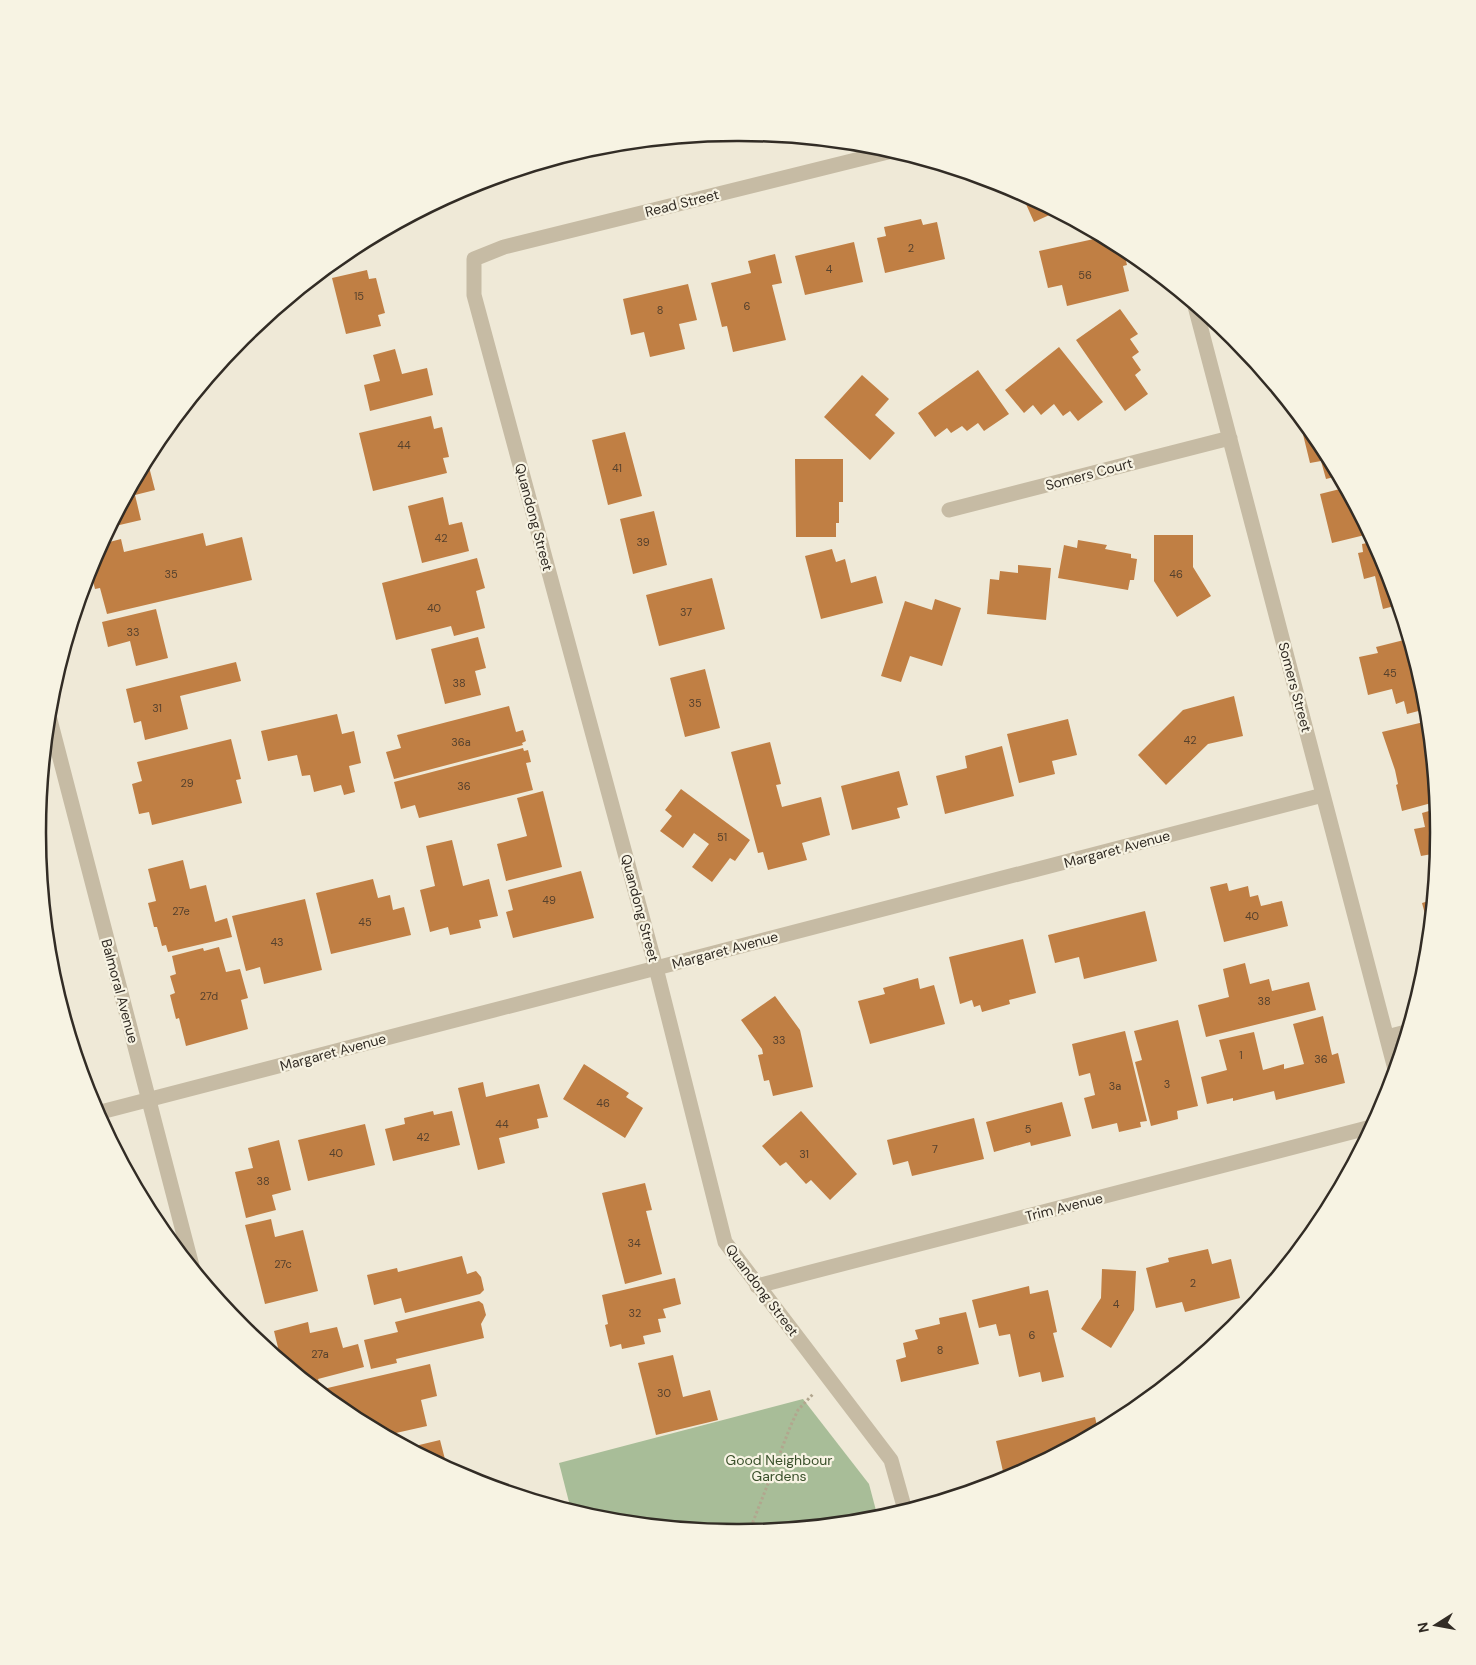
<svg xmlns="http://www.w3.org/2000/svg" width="1476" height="1665" font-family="'DM Sans',sans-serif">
<rect width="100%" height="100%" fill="#efe9d7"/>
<path fill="#a8bd98" d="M803,1399L869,1484L878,1518L738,1533L601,1519L571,1510L559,1463Z"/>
<path fill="#c07f44" d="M1021,193L1056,212L1034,222Z
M921,219L923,225L937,222L945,259L885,273L877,238L886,236L884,227Z
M1103,237L1123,248L1127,265L1123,266L1129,291L1067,306L1062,285L1048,288L1039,251Z
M854,242L863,282L805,295L795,256Z
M775,254L782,283L772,285L786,340L733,352L727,326L722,327L711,283L751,273L748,261Z
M367,270L369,279L376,278L385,313L378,315L381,326L346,334L332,278Z
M688,284L697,320L679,324L685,349L650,357L644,332L631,335L623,299Z
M1120,309L1138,334L1130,339L1139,352L1132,357L1141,370L1135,375L1148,394L1125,411L1076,340Z
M1059,347L1103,402L1078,421L1070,411L1063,416L1054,404L1041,415L1033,405L1024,413L1005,390Z
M395,349L402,374L427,368L433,395L370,411L364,385L380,381L373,355Z
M978,370L1009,414L984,431L978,423L967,431L962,426L951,433L947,428L935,437L918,413Z
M862,375L889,399L875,415L895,433L870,460L824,417Z
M431,416L434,429L442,427L449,457L443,458L447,473L373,491L359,433Z
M1299,418L1321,444L1338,476L1326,479L1321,461L1310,463Z
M625,432L642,496L608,505L592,440Z
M795,459H843V502H839V523H836V537H796Z
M148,463L155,490L135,495L141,520L111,527L145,464Z
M1344,488L1354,512L1357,511L1369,534L1332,543L1320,494Z
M443,497L449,525L462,522L469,551L422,563L408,506Z
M654,511L667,565L633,574L620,519Z
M203,533L206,546L242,537L252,580L107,614L100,588L95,589L90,569L95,566L93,560L102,544L121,539L124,552Z
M1154,535H1193V567L1211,596L1177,617L1154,581Z
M1078,540L1107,545L1105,549L1131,554V558L1137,559L1134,580H1130L1128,590L1058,578L1064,545L1077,548Z
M1373,542L1385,565L1398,605L1383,609L1375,576L1364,579L1358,553L1363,552L1362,544Z
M832,549L836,562L845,559L851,583L876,576L883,603L821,619L805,556Z
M477,558L485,588L476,591L485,628L454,636L451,626L396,640L382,583Z
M1018,565L1051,568L1046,620L987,614L990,579L999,580L1000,571L1018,573Z
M712,578L725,629L659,646L646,595Z
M935,599L961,608L942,666L910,656L901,682L881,676L905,601L932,610Z
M156,609L168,658L136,666L130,641L108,647L102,622Z
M478,637L486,668L475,671L481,695L445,704L431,649Z
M1408,639L1425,696L1426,709L1407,714L1404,701L1396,704L1392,689L1368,695L1359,657L1378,653L1376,647Z
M236,662L241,681L180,696L188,729L145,740L141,721L134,723L126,689Z
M705,669L720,728L685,737L670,678Z
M1234,696L1243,736L1208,744L1166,785L1138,755L1183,710Z
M509,706L516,732L523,730L526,741L522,743L523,745L394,779L386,752L401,748L397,735Z
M337,714L342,734L354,731L361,763L349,766L355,792L344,795L341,785L314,792L310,775L302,776L297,755L268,761L261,731Z
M1068,719L1077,755L1052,761L1055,774L1019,783L1007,734Z
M1428,721L1435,802L1402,811L1396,785L1398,784L1395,770L1382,732Z
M231,739L241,779L236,780L242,803L152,825L149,812L139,814L132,784L142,781L137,762Z
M770,742L781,784L776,785L782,807L821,797L830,835L802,843L807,860L768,870L763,852L758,853L731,752Z
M1002,746L1014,796L945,814L936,776L967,768L965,756Z
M523,748L524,751L528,750L531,762L526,763L533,790L419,818L415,805L401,809L394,782Z
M899,771L908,805L897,808L900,818L852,830L841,786Z
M681,789L750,840L735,861L730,858L712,882L692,867L709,844L694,833L683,848L660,831L672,816L665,810Z
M543,791L562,867L506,881L497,844L527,836L517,798Z
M1436,809L1438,833L1435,868L1432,854L1421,856L1414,829L1425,827L1422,813Z
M452,840L463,886L489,879L498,916L479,920L481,928L450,935L448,927L430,932L420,890L435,886L426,846Z
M183,860L190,889L206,885L215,922L227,918L232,937L168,952L166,945L162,946L157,927H154L148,903L156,901L148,869Z
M581,871L594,918L513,938L506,912L513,910L508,890Z
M373,879L378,898L390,895L393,910L404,907L411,935L331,954L316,893Z
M1227,883L1229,891L1248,886L1250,897L1258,895L1261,906L1282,901L1288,926L1224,942L1210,887Z
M305,899L322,970L264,984L260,967L246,971L232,916Z
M1432,900L1429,929L1422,903Z
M1145,911L1157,961L1084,979L1079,957L1055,963L1048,935Z
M46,921L61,975L53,977L51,969Z
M1023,939L1036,993L1009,1000L1010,1004L982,1012L980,1005L974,1007L972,1000L960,1004L949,957Z
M219,947L226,972L240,969L248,998L241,1000L248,1029L186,1046L179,1018L176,1019L170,995L175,993L170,976L176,974L172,956L203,948L204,951Z
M1245,963L1250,984L1269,979L1272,991L1309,982L1316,1010L1206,1037L1198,1005L1229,997L1223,969Z
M918,978L920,989L934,985L945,1024L870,1044L858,1001L885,994L883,988Z
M775,996L800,1030L813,1087L773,1096L769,1080L764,1081L758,1055L763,1054L762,1049L741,1020Z
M1323,1016L1332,1055L1338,1053L1345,1083L1276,1100L1274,1091L1233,1101V1098L1207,1104L1201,1077L1227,1070L1219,1040L1254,1032L1263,1070L1284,1064V1069L1304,1064L1293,1024Z
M1178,1020L1198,1106L1177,1111L1178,1119L1151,1126L1135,1062L1142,1060L1134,1031Z
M1125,1031L1147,1121L1140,1122L1141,1127L1119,1132L1117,1123L1092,1129L1084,1098L1095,1095L1090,1073L1079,1076L1072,1044Z
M584,1064L629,1093L626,1097L643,1108L625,1138L563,1099Z
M483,1082L486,1097L539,1084L548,1117L537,1119L539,1128L499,1138L505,1163L478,1170L458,1088Z
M1062,1102L1071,1136L1031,1146L1030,1142L994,1152L986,1122Z
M433,1111L434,1115L452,1111L460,1145L393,1161L385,1129L405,1124L404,1118Z
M801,1111L857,1174L830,1200L811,1180L806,1184L786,1162L780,1166L762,1146Z
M974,1118L984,1159L912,1176L908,1161L893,1165L887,1140Z
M365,1124L375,1165L308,1181L298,1140Z
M279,1140L291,1190L272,1195L276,1210L246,1218L235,1172L253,1168L248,1148Z
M645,1183L652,1210L646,1211L662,1274L625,1284L602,1193Z
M271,1219L275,1237L303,1230L318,1291L265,1304L245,1225Z
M1208,1249L1212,1264L1231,1259L1240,1298L1185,1312L1182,1302L1156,1308L1146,1268L1169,1262L1168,1258Z
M462,1256L467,1274L476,1271L481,1277L484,1290L480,1294L405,1313L401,1298L374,1305L367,1275L397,1268L398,1272Z
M1102,1269L1136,1271L1134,1310L1111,1348L1081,1329L1101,1298Z
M675,1278L681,1304L663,1309L666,1318L658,1319L661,1332L643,1336L645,1344L622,1349L621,1344L610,1347L605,1325L608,1324L602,1295Z
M1029,1286L1030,1294L1048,1290L1057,1332L1053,1333L1064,1377L1042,1382L1040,1372L1019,1377L1010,1334L999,1336L996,1324L979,1328L972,1300Z
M479,1301L483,1304L486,1315L481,1324L484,1338L396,1359L397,1363L371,1369L364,1340L398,1332L395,1322Z
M966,1312L979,1364L901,1382L896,1360L906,1357L903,1343L918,1339L915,1330L940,1324L939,1318Z
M308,1322L310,1333L337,1327L343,1348L358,1344L364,1367L318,1379L319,1382L312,1384L281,1360L274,1331Z
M673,1355L683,1397L710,1390L718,1420L656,1435L638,1363Z
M430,1364L437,1396L421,1400L427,1426L387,1435L349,1415L319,1390Z
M1095,1417L1098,1430L1005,1480L996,1441Z
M440,1440L447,1467L416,1451L415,1446Z"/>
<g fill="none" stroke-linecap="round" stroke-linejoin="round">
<path stroke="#b2a68e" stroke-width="3" stroke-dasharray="2.5 2.5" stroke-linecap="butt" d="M749,1532L791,1425L798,1410L813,1394"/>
<path stroke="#c6bba4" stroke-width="15" d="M892,151L504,247L474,259V295L656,968L725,1242L891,1460L905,1510
M1195,306L1395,1069
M949,510L1230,438
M49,716L192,1266
M1387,1037L1406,1032
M97,1113L1323,795
M757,1286L1371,1127"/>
</g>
<g text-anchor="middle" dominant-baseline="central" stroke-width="4.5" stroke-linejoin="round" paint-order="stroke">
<g font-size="11" fill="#56412d">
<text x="911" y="248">2</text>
<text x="829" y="269">4</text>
<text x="1085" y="275">56</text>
<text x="359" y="296">15</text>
<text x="747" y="306">6</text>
<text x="660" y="310">8</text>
<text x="404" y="445">44</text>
<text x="617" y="468">41</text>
<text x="441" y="538">42</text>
<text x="643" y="542">39</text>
<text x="171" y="574">35</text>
<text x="1176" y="574">46</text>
<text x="434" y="608">40</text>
<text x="686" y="612">37</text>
<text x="133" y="632">33</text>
<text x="1390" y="673">45</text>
<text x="459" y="683">38</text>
<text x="695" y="703">35</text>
<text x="157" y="708">31</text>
<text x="1190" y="740">42</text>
<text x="461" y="742">36a</text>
<text x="187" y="783">29</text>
<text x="464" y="786">36</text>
<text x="722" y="837">51</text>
<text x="549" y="900">49</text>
<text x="181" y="911">27e</text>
<text x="1252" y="916">40</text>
<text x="365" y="922">45</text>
<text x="277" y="942">43</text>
<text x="209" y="996">27d</text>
<text x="1264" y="1001">38</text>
<text x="779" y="1040">33</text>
<text x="1241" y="1055">1</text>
<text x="1321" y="1059">36</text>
<text x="1167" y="1084">3</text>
<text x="1115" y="1086">3a</text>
<text x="603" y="1103">46</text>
<text x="502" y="1124">44</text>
<text x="1028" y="1129">5</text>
<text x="423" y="1137">42</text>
<text x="935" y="1149">7</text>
<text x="336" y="1153">40</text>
<text x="804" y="1154">31</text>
<text x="263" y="1181">38</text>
<text x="634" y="1243">34</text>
<text x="283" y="1264">27c</text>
<text x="1193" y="1283">2</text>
<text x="1116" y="1304">4</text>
<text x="635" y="1313">32</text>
<text x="1032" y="1335">6</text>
<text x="940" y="1350">8</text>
<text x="320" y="1354">27a</text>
<text x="664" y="1393">30</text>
</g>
<g font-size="14" fill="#322c25" stroke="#f7f3e3">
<text transform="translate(682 203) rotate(-14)">Read Street</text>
<text transform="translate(1089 474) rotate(-15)">Somers Court</text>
<text transform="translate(534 517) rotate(75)">Quandong Street</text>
<text transform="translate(1295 687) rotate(75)">Somers Street</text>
<text transform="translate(1117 849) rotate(-15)">Margaret Avenue</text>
<text transform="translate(640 908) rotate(75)">Quandong Street</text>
<text transform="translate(725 950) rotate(-15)">Margaret Avenue</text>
<text transform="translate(120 991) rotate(75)">Balmoral Avenue</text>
<text transform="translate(333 1052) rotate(-15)">Margaret Avenue</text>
<text transform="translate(1064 1207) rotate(-14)">Trim Avenue</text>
<text transform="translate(762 1290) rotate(53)">Quandong Street</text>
</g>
<g font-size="14" fill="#394f2a" stroke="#f7f3e3">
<text x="779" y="1460">Good Neighbour<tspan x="779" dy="16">Gardens</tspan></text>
</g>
</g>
<path d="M0 0H1476V1665H0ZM737 141H739A691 691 0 0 1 1430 832V833A691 691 0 0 1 739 1524H737A691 691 0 0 1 46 833V832A691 691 0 0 1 737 141Z" fill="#f7f3e3" fill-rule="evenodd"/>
<path fill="none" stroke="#322c25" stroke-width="2.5" d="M737 141H739A691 691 0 0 1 1430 832V833A691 691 0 0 1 739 1524H737A691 691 0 0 1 46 833V832A691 691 0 0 1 737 141Z"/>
<g transform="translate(1436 1625) rotate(259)" stroke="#f7f3e3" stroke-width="4" paint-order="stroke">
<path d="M0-4L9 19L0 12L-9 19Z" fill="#322c25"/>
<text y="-8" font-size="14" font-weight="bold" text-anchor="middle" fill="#322c25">N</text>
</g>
</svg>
